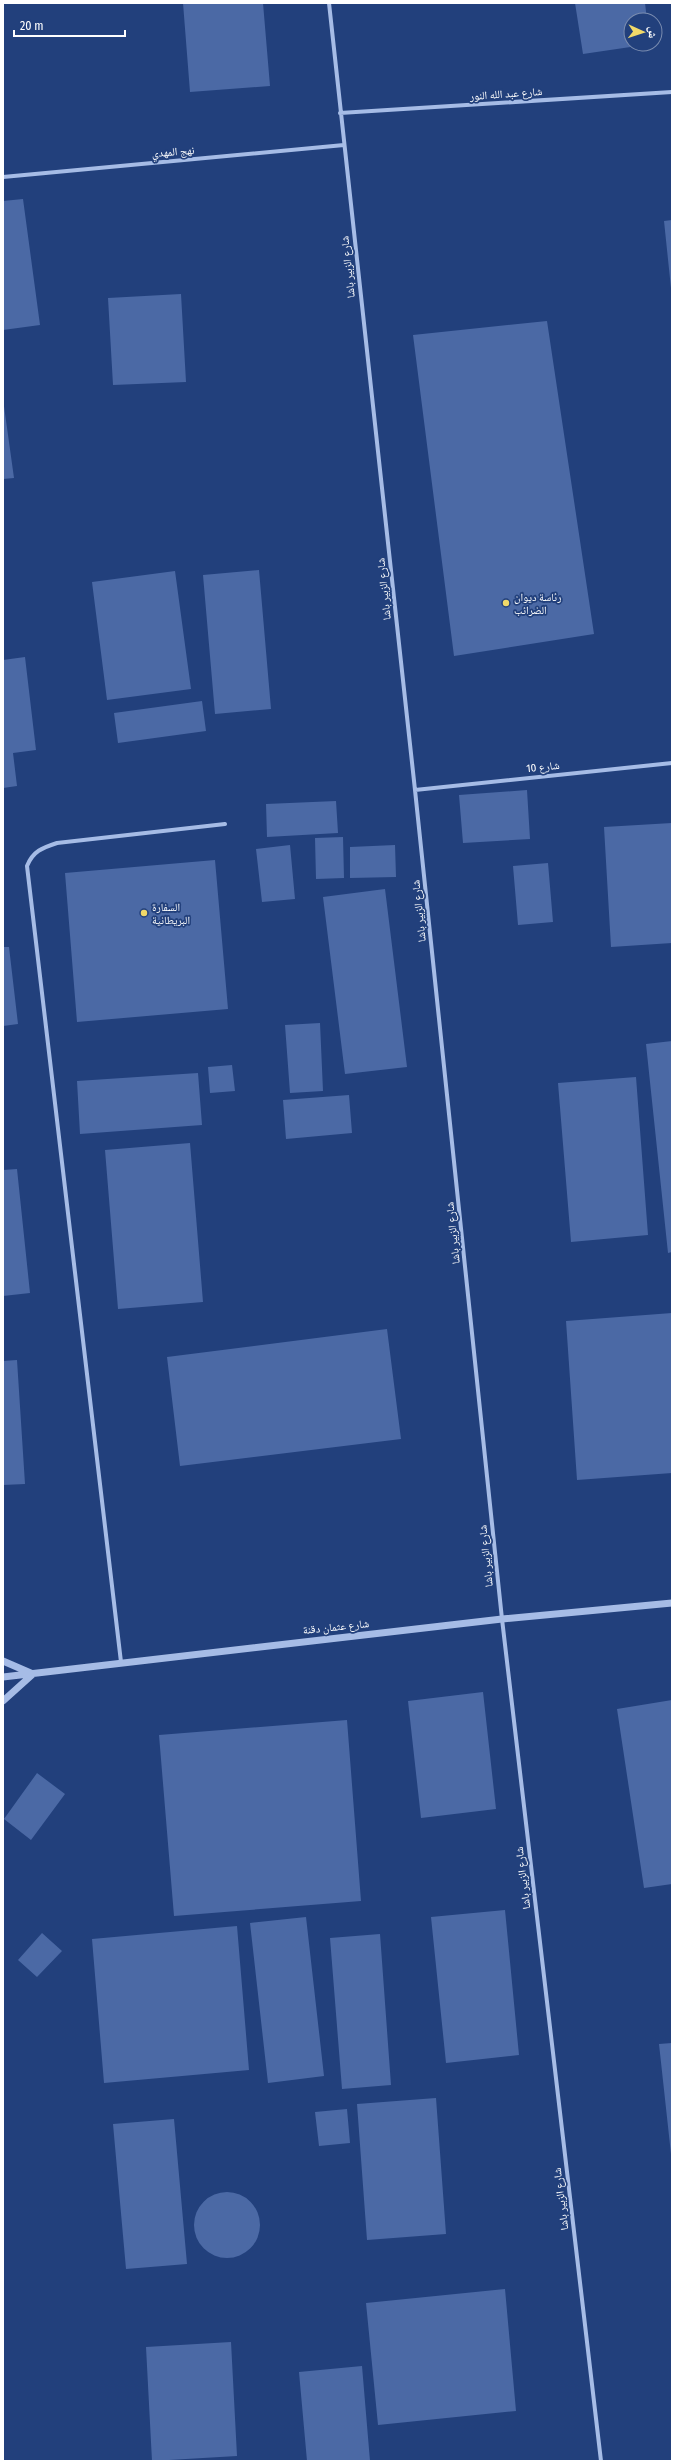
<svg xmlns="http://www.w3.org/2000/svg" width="675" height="2464" font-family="'Fira Sans Condensed','Noto Naskh Arabic',sans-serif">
<rect width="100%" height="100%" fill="#22407c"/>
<path fill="#4b69a5" d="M183,3H263L270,86L190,92Z
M575,3H645L647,20H631V44L644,45L583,54Z
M23,199L40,325L3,330V201Z
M672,220V288H671L664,221Z
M181,294L186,382L113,385L108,298Z
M547,321L594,634L454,656L413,335Z
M3,399L14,478L3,479Z
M259,570L271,709L215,714L203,575Z
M175,571L191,689L107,700L92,582Z
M25,657L36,750L13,753L17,786L3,788V660Z
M202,701L206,731L118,743L114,713Z
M527,790L530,839L463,843L459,795Z
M336,801L338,833L267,837L266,804Z
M672,823V943L611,947L604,827Z
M343,837L344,878L316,879L315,838Z
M290,845L295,899L262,902L256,849Z
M395,845L396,877L350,878V847Z
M215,860L228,1009L77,1022L65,873Z
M548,863L553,922L518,925L513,866Z
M385,889L407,1067L345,1074L323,897Z
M3,947H9L18,1024L3,1026Z
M320,1023L323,1091L290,1093L285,1025Z
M672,1041V1252L668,1253L646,1044Z
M232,1065L235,1091L210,1093L208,1067Z
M198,1073L202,1125L80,1134L77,1081Z
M636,1077L648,1235L571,1242L558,1083Z
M349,1095L352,1133L286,1139L283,1100Z
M190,1143L203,1302L118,1309L105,1150Z
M17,1169L30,1293L3,1296V1170Z
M672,1313V1473L577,1480L566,1321Z
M387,1329L401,1439L180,1466L167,1357Z
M17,1360L25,1484L3,1485V1361Z
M483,1692L496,1809L421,1818L408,1701Z
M672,1700V1884L644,1888L617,1709Z
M347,1720L361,1901L174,1916L159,1735Z
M37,1773L65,1794L31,1840L4,1819Z
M505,1910L519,2055L446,2063L431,1917Z
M306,1917L324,2076L268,2083L250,1923Z
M237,1926L249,2070L104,2083L92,1939Z
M42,1933L62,1951L37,1977L18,1960Z
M380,1934L391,2085L342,2089L330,1938Z
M672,2043V2154H671L659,2044Z
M436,2098L446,2234L367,2240L357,2104Z
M347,2109L350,2143L319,2146L315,2112Z
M174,2119L187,2264L126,2269L113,2124Z
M194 2225a33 33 0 1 1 66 0a33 33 0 1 1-66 0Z
M505,2289L516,2411L378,2425L366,2303Z
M231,2342L237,2456L152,2461L146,2347Z
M362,2366L370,2461H307L299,2372Z"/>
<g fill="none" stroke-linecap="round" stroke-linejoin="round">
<path stroke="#a6bce6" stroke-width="4" d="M329,3L415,790L502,1619L601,2461
M340,113L672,92
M3,177L344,145
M415,790L672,763
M121,1662L27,866C33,851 42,848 57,843L225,824"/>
<path stroke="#a6bce6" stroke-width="7" d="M3,1661L33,1674L3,1701
M3,1677L502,1619L672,1603"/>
</g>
<g fill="#f1d969" stroke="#22407c" stroke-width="1.5">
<circle cx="506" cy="603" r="4"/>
<circle cx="144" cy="913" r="4"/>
</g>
<g text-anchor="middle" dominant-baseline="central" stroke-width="3.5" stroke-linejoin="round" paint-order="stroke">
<g font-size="11" fill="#fff" stroke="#22407c">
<text transform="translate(506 94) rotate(-4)">شارع عبد الله النور</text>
<text transform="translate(173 152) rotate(-5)">نهج المهدي</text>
<text transform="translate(348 267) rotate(-96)">شارع الزبير باشا</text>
<text transform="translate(384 589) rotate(-96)">شارع الزبير باشا</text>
<text transform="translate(543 767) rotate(-6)">شارع 10</text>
<text transform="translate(419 911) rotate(-96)">شارع الزبير باشا</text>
<text transform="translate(453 1233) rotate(-96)">شارع الزبير باشا</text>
<text transform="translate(486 1556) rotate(-96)">شارع الزبير باشا</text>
<text transform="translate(336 1627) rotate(-6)">شارع عثمان دقنة</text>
<text transform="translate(523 1878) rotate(-97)">شارع الزبير باشا</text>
<text transform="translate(561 2199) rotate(-97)">شارع الزبير باشا</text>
</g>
<g font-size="11" fill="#fff" stroke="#22407c" text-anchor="start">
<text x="514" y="597">رئاسة ديوان<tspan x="514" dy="13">الضرائب</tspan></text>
<text x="152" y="907">السفارة<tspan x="152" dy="13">البريطانية</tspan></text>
</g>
</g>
<rect width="675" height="2464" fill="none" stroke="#ffffff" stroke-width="8"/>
<g transform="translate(643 32) rotate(93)"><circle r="19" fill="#22407c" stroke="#7a8cb0"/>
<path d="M0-3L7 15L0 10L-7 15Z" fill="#f1d969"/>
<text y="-6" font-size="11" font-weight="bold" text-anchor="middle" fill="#ffffff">ش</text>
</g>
<path d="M14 30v6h111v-6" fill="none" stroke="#ffffff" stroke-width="2"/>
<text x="20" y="30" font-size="12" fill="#ffffff" stroke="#22407c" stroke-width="3" paint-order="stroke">20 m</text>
</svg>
